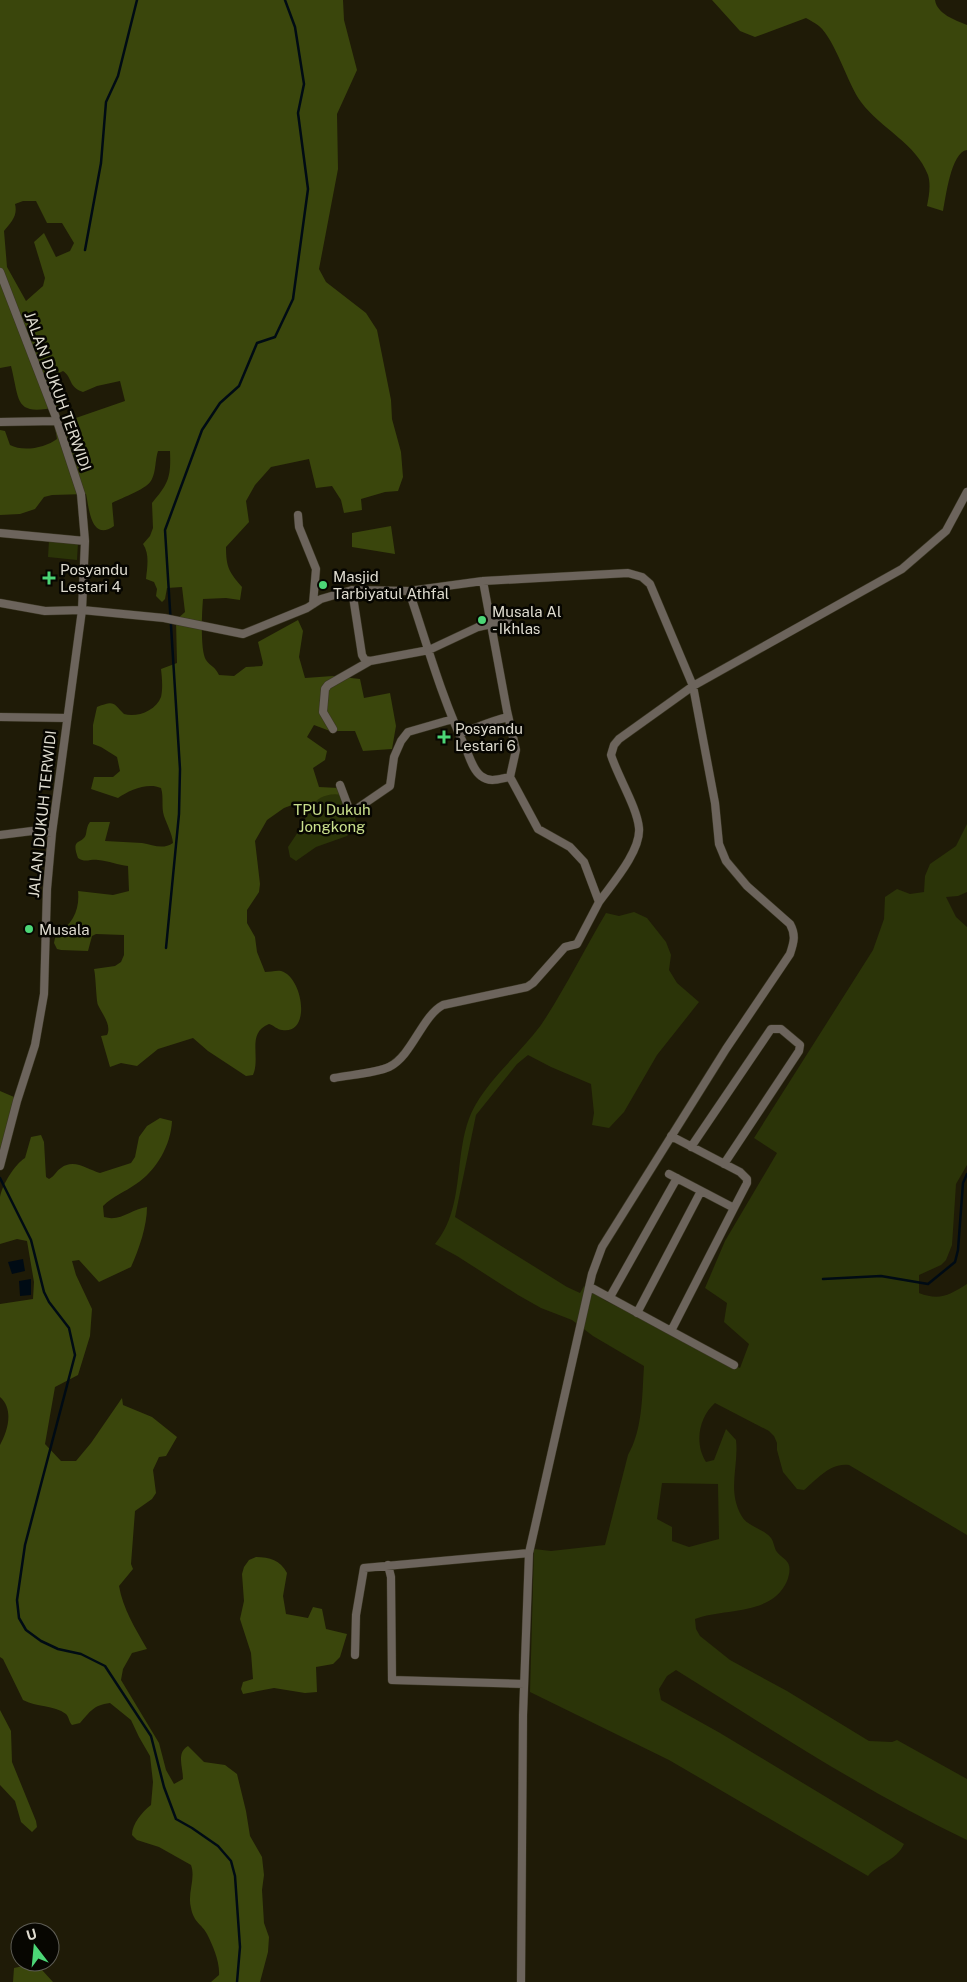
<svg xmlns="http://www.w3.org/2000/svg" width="967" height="1982" font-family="'Public Sans',sans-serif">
<rect width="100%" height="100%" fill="#1f1b07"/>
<path fill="#2b3408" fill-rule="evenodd" d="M49,541L78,543L77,560L48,557Z
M338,793L346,796L355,813L356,826L347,836L316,847L296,861L290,857L288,847L300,829L314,801L325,795Z
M967,824V892L958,896L946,897L956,917L967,927V1165L956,1184L952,1245L946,1260L941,1265L919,1275V1293C940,1301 949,1295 967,1284V1535L849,1465C831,1462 817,1479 804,1490L797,1489L783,1472L777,1450V1443L774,1436L769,1431L715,1403C699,1417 694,1443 706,1462L714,1460L726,1429L736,1440C739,1466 727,1489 741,1515C747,1527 763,1528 771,1538C774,1542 774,1548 777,1552C780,1556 785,1558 788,1563C791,1568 789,1576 787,1581C772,1616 724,1608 695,1619L696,1629L700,1636L730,1660L787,1691L869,1741L892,1742L897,1740L967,1779V1840C866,1792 771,1729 676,1670L667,1676L659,1689L661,1700L720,1733L904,1844C897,1860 878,1864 868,1876L669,1760L530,1692L534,1549L551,1551L605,1545L628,1455C643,1429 642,1395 644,1366L593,1336L572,1320L541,1308L518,1295L457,1256L435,1244C468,1205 451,1146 476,1104C493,1075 521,1052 541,1025C565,989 584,950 606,913L619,916L634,912L647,918L666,942L671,955L669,970L677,983L699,1002L657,1055L624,1112L609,1128L592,1125L594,1113L591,1084L551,1067L528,1055L517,1064L476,1115L455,1217L567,1287L580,1293L584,1286L606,1301L740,1368L749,1344L724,1322L727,1303L705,1288L725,1241L777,1153L754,1138L873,950L884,919L885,897L897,889L910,894L924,892L925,876L930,864L956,846ZM662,1483L718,1484L719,1539L689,1547L672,1541V1527L657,1519Z"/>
<path fill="#3a460c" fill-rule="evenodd" d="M0,0H343L344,20L357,70L337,114L338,169L319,269L326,282L366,313L377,330L391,400L392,419L401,452L403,477L398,491L385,492L361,499L362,510L344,513L341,500L332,486L316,488L309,459L271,467L255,485L246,501L249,522L226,547C226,567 229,572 242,587L240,600L226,598L203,599C202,611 200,651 206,660C211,667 214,665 219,675L234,676L246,667L262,666L263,663L258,642L298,620L303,631L299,657L305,678L333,676L360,679L364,698L390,693L396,726L392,749L363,751L355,731H330L314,725L307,737L327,751L325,760L313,768L319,787L339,788L342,795C330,792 316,797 311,808L292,805L284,808L267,820L255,841L260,884L259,892L247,910V923L255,937L257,952L265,972C270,972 277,970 281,971C303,977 312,1035 282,1030C278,1030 273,1025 269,1024C246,1033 261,1057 253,1075L246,1076L208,1051L193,1038L158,1049L137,1066L121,1063L110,1067L101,1036L107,1035C112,1025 102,1014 98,1005C96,999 96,977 94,969L115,966L121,962L124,955V935L96,934L92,936L88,951L61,950L57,949L54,943L56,933C73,926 80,908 78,891L113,895L129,891L128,866C118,865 109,861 98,860C90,859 85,863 78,858C70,837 83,845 86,834C87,829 87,826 90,822H110L105,841C117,842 130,842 142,843C153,845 163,850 173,843C172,833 167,825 164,816C161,807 164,797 161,788C148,782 129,790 118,798L91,789L94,777H113L120,771L117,757L101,747L93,744V725L97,707C115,700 113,703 124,714C136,718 156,711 161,697C163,688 162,678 161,669L177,663L176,620L185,612L182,587L167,588L165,599L162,602L156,596L157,589L154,582L146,579C147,568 150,554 143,544L150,536L153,528L152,503C169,483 171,477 170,451H158C155,460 156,471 152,479C148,489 123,497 112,503L114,526C91,542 89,508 86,494L52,495L44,497L35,509L20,514L0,515V430L5,431L10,445C23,452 45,448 57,439L55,428L70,420L125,401L120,381L97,386L83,392C68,387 73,378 63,371L53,376L59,397L57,407C14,416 20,402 11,366L0,368ZM23,201H36L47,223H62L74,243L70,251L56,257L44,233L34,242L45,278L43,286L26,301L7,267L4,231C11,222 18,216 15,204Z
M712,0H935C937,14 955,20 967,25V150C951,152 946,197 943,211L927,206C929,196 931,185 928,175C916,143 881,129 861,102C847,83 836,41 819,26C815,23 810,20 806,18L755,37L740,31Z
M391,526L395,554L352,547V533Z
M0,1091L14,1097L0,1154Z
M160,1118L172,1121C171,1145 156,1171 136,1184C125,1192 113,1196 103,1206L104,1217C121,1222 131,1209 147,1207C147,1226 139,1249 131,1267L99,1282L79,1260L72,1261L76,1275L92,1309L90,1336L78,1375L55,1387L45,1444L61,1461H76L91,1443L122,1398L123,1405L152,1417L177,1437L166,1456L159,1457L153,1470L156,1493L152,1499L135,1511L131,1564L133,1569L119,1586C123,1609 135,1628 147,1649L132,1653L123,1669L121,1680L159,1743L166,1770L174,1784L183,1779C183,1767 176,1753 188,1746L204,1762L225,1765L237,1774L246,1811L250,1836L262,1857L264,1875L262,1890L264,1923L269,1937L268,1952L260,1982H211L219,1975C220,1962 213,1946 207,1934C201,1923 194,1923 191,1908C187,1893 196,1879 191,1865L159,1847L137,1840L132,1835C132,1824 142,1812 151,1805L153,1782L150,1756L139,1737L131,1720L110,1703C93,1705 90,1712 80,1723L72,1725C69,1722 69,1717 66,1714C54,1705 36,1707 23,1700L3,1659L0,1657V1445C8,1431 14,1409 0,1397V1304L33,1299L34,1282L27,1241L17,1239L0,1244C0,1229 0,1212 0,1197C2,1185 15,1164 25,1158L31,1137L41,1135L44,1142L46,1177L49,1179C55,1176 56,1171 61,1168C74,1158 88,1170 100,1173L131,1163L135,1157L139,1137L147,1126Z
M256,1557C270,1557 280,1560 287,1573L283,1596L286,1614L308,1618L313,1607L322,1609L326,1629L347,1634L340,1657L333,1664L316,1667L317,1692L305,1693L274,1688L243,1694L241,1689L243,1682L253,1679L251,1653L240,1619L244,1601L242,1574L244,1567L249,1560Z
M0,1710L11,1731L12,1762L36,1821L37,1827L32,1832L21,1822L15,1801L0,1785Z
M33,1964L42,1970L53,1982H13L14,1968Z"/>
<path fill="#000b14" d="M23,1259L25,1271L12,1274L8,1262Z
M31,1279V1295L20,1296L19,1281Z"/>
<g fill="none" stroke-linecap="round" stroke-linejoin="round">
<path stroke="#000b14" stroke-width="2.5" d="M85,250L101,163L106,102L118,76L137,0
M166,948L179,814L180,769L165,530L202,430L220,403L239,386L257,343L275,337L293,299L308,189L298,113L304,84L295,27L285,0
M0,1178L31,1240L44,1292L49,1302L69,1328L75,1355L25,1545L17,1600L19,1618L26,1630L41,1641L58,1649L81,1654L105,1666L151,1736L164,1787L176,1819L192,1828L218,1846L231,1861L235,1876L240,1947L237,1982
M823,1279L881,1276L928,1284L955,1262L958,1250L963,1183L967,1174"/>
<defs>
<path id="minor" d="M0,272L55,415L81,494L85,541L82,610L52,833L47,889L44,994L35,1045L17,1101L0,1166
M0,422L57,421
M298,515L299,527L316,569L313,604
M0,533L85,541
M352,590L362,655L365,660L370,661
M409,591C427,644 442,699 466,749C470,758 473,770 481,776C490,783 499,779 510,777
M0,603L45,611L82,610L164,618L243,634L307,608L321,599L352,590L409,591L483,581L628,573L642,577L650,584L693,686L715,803L719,844L726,861L747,886L790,924C796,935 794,942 790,954L726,1049L602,1247L592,1274L529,1553L523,1715L521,1982
M0,717L67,718
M333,729L323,712L325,689L328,685L370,661L429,650L478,627L508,620
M459,734C476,728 491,721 508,717
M340,785L349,809L355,810L390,786L394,757L401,741L408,732L453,719
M0,835L32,831L52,833
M599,902C612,884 641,851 639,828C637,807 618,777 611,755L614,745L619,739L693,686L902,569L946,531L967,492
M334,1078C349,1075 376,1073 389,1067C412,1056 422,1016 443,1005L527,987L533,983L565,947L577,944L599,902L584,862L570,847L538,829L510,777L516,750L507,711L483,581
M671,1136L740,1172L747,1179V1183L734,1208
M691,1147L771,1029H781L800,1045L799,1051L724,1164
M590,1287L671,1331L734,1208L669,1174
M610,1297L677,1178
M637,1313L701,1191
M671,1331L734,1365
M388,1565L391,1577L392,1680L524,1684
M355,1655L356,1615L364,1568L529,1553"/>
</defs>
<use href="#minor" stroke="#3a3623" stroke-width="9"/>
<use href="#minor" stroke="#6c645c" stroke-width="8"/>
</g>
<g fill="#4cd676" stroke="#070601" stroke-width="2">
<path d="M46.5 570.5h5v5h5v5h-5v5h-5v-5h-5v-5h5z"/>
<circle cx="323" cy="585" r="5"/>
<circle cx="482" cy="620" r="5"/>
<path d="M441.5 729.5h5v5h5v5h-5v5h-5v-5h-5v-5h5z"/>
<circle cx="29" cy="929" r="5"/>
</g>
<g text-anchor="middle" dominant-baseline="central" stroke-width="5" stroke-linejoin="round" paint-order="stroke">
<g font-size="15" fill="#dfdcd0" stroke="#070601">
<text transform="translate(58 391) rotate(70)">JALAN DUKUH TERWIDI</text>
<text transform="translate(42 814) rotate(-84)">JALAN DUKUH TERWIDI</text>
</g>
<g font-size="15" fill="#dfdcd0" stroke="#070601" text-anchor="start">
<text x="60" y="569">Posyandu<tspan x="60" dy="17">Lestari 4</tspan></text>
<text x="333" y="576">Masjid<tspan x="333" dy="17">Tarbiyatul Athfal</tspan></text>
<text x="492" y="611">Musala Al<tspan x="492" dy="17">- Ikhlas</tspan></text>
<text x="455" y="728">Posyandu<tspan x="455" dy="17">Lestari 6</tspan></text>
<text x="39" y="929">Musala</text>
</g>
<g font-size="15" fill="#cae08d" stroke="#070601">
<text x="332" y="809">TPU Dukuh<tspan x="332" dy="17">Jongkong</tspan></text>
</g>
</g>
<g transform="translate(35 1947) rotate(344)"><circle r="24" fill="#070601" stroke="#5d5c54"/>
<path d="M0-4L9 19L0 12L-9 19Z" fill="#4cd676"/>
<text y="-8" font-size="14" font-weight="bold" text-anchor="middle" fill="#dfdcd0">U</text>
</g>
</svg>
